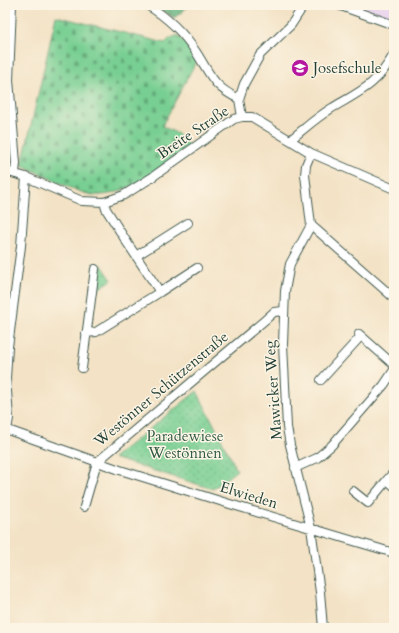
<svg xmlns="http://www.w3.org/2000/svg" width="399" height="633" font-family="Cardo,serif">
<defs>
<pattern id="green-dots" width="8" height="8" patternUnits="userSpaceOnUse"><rect width="8" height="8" fill="#78cf93"/><path d="M2 2h.1M6 6h.1" fill="none" stroke="#62a979" stroke-width="1.8" stroke-linecap="round"/></pattern>
<pattern id="forest-firs" width="22" height="20" patternUnits="userSpaceOnUse"><rect width="22" height="20" fill="#62b27d"/><path d="M5 1l3.5 6h-7zM16 11l3.5 6h-7z" fill="#509267"/></pattern>
<pattern id="cemetery-stones" width="16" height="16" patternUnits="userSpaceOnUse"><rect width="16" height="16" fill="#78cf93"/><path d="M2 7V4a2 2 0 0 1 4 0v3zM10 15v-3a2 2 0 0 1 4 0v3z" fill="#62a979"/></pattern>
</defs>
<rect width="100%" height="100%" fill="#fcf5e5"/>
<filter id="ink" filterUnits="userSpaceOnUse"><feTurbulence type="fractalNoise" baseFrequency=".025" numOctaves="2"/><feDisplacementMap in="SourceGraphic" scale="8" xChannelSelector="R" yChannelSelector="G"/><feConvolveMatrix kernelMatrix="1 2 1 2 8 2 1 2 1" color-interpolation-filters="sRGB"/></filter>
<filter id="wash" filterUnits="userSpaceOnUse"><feTurbulence type="fractalNoise" baseFrequency=".012" numOctaves="4" result="noise"/><feDisplacementMap in="SourceGraphic" scale="16" xChannelSelector="R" yChannelSelector="G"/><feGaussianBlur stdDeviation="0.9" result="paint"/><feColorMatrix in="noise" values="0 0 0 0 0 0 0 0 0 0 0 0 0 0 0 0 0 1.4 0 .05"/><feComposite in="paint" operator="in"/></filter>
<g filter="url(#wash)">
<rect width="100%" height="100%" fill="#f3e2c5"/>
<path fill="#e8d2ee" d="M365,5H394V18L363,8Z"/>
<path fill="url(#green-dots)" stroke="#4c8664" d="M101,264L112,280L98,289L96,287L99,265Z
M197,391L237,470L213,489L113,458Z"/>
<path fill="url(#forest-firs)" stroke="#407858" d="M154,5H190L174,18Z"/>
<path fill="url(#cemetery-stones)" stroke="#4c8664" d="M56,16L165,43L169,39L178,35L198,58L162,126L178,134L190,146C162,165 121,205 84,193C63,186 42,174 22,165Z"/>
</g>
<g filter="url(#ink)">
<g fill="none" stroke-linecap="round" stroke-linejoin="round">
<defs>
<path id="minor" d="M12,5L9,80L16,163L15,173
M147,5C167,17 183,32 196,52C211,75 212,86 239,99
M338,5L394,25
M239,99L244,84L260,55L291,25L304,5
M239,99L242,117
M290,140C304,129 317,117 332,108C361,91 377,85 394,54
M311,153L306,165L305,175L311,225L290,264L285,291L283,344L287,427L290,445L311,528L320,592L323,628
M5,171L26,177L82,201L104,202L124,195L151,178L234,119L242,117H252L311,153L394,189
M311,225L394,298
M136,256L188,223
M160,292L197,268
M86,333L96,332L160,292L128,244L106,209L104,202
M359,334L394,365
M82,368L95,269
M321,380L361,336
M5,429L120,470L233,505L394,553
M7,430L9,418L6,378L8,347L21,246L26,177
M97,462L265,320L274,312L283,311
M295,468L317,458L332,445L384,385L394,370
M387,480L394,472
M353,491L368,503L387,480L394,486
M84,507L97,462"/>
</defs>
<use href="#minor" stroke="#3f564a" stroke-width="10"/>
<use href="#minor" stroke="#fff" stroke-width="8"/>
</g>
</g>
<defs>
<symbol id="school-disc" viewBox="-11 -11 22 22"><circle r="9.5" fill="#b5179e" stroke="#fcf5e5"/><path d="M0-5L7-2L0 1L-7-2ZM-4 1L0 2.5L4 1V4Q0 6-4 4Z" fill="#fff"/></symbol>
</defs>
<g fill-rule="evenodd">
<use href="#school-disc" x="290" y="58" width="20" height="20"/>
</g>
<g text-anchor="middle" dominant-baseline="central" stroke-width="3" stroke-linejoin="round" paint-order="stroke">
<g font-size="15" fill="#1f3d34" stroke="#fcf5e5" text-anchor="start">
<text x="313" y="68">Josefschule</text>
</g>
<g font-size="15" fill="#1f3d34" stroke="#fcf5e5">
<text transform="translate(193 132) rotate(-34)">Breite Straße</text>
<text transform="translate(161 389) rotate(-40)">Westönner Schützenstraße</text>
<text transform="translate(273 390) rotate(-94)">Mawicker Weg</text>
<text transform="translate(249 495) rotate(17)">Elwieden</text>
</g>
<g font-size="15" fill="#315a47" stroke="#fcf5e5">
<text x="185" y="436">Paradewiese<tspan x="185" dy="17">Westönnen</tspan></text>
</g>
</g>
<rect width="399" height="633" fill="none" stroke="#fcf5e5" stroke-width="20"/>
</svg>
